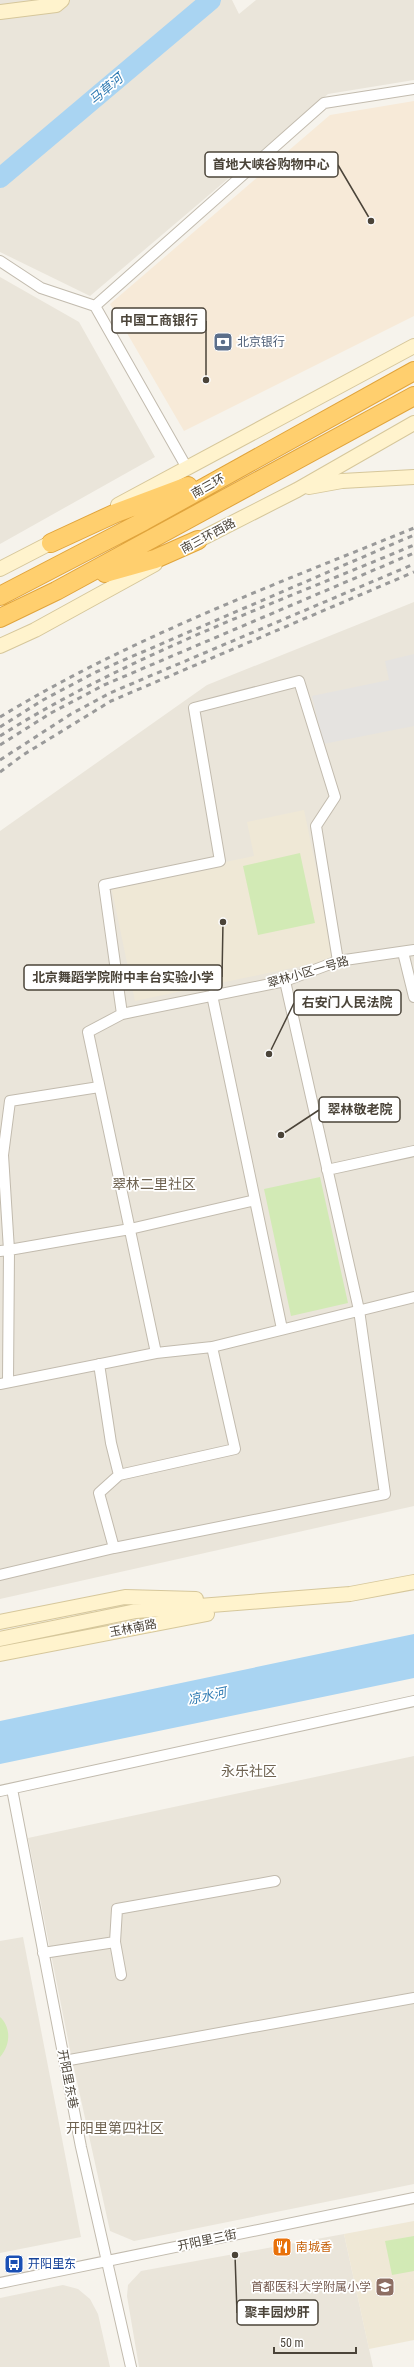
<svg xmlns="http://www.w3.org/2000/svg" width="414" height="2367" font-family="'Roboto Condensed','Noto Sans SC',sans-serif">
<rect width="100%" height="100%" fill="#f6f3ec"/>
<path fill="#eae5da" d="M0,0H232L239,14L256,0H414V80L328,94L90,296L0,252Z
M0,277L79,322L155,457L0,544Z
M414,602V1506L0,1599V831L207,685Z
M414,1756V2184L134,2241L110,2231L70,2050L28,1838Z
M23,1937L81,2237L0,2253V1941Z
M344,2234L373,2367H139L127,2296L128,2285L141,2271Z
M63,2285L78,2289L90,2299L98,2314L110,2367H0V2298Z"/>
<path fill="#f7ead8" d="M414,101V316L184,431L110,304L330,115Z"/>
<path fill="#efe8d6" d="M304,810L335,959L135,1001L111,886L254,856L247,822Z
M414,2221V2340L369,2349L344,2234Z"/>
<path fill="#d2eab5" d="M300,853L315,923L258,935L243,866Z
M320,1177L348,1303L291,1316L264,1189Z
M0,2017C12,2028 10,2046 0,2057Z
M414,2236V2271L392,2275L385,2241Z"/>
<path fill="#e5e3e0" d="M414,654V726L323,744L312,696L389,680L385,661Z"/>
<path fill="#a9d4f2" d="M414,1634V1678L0,1764V1721Z"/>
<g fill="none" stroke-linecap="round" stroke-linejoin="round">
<path stroke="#a9d4f2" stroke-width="20" d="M0,178L211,0"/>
<defs>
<path id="street" d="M0,261L41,288L95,306
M187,468L95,306L324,103L414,89
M403,952L414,997
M212,995L282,1329
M122,1014L104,885L220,861L194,708L299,681L335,797L316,826L338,961
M99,1087L10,1101L3,1155L9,1250L130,1229L255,1200
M327,1170L414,1151
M0,1251L9,1250L8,1382
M156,1353L88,1032L122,1014L285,981L338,961L414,950
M99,1364L111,1443L119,1475
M0,1384L156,1353L212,1347L414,1297
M114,1548L99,1493L119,1475L235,1449L212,1347
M0,1575L114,1548L385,1494L359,1310L285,981
M12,1789L81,2147L131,2367
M0,1791L414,1701
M43,1953L115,1942
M121,1975L115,1942L117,1909L275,1881
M64,2061L414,1998
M0,2283L414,2198"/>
<path id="secondary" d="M0,12L56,5L62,0
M309,487L342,481L414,477
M118,505L414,346
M189,545L297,490L414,423
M0,569L60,538
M0,646L35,630L155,564
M0,1622L125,1597L196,1599
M0,1639L136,1611L350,1594L414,1582
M0,1654L207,1614"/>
<path id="highway" d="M51,543L116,513L188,486
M105,573L155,559L198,540
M0,596L144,521L414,371
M0,618L56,591L414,396"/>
</defs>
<use href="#street" stroke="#c2bbae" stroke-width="12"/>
<use href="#secondary" stroke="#d6c79b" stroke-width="16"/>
<use href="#highway" stroke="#e0a43c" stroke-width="20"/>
<use href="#street" stroke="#fff" stroke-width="10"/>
<use href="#secondary" stroke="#fff3cd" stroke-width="14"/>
<use href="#highway" stroke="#ffcf6e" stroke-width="18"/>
<path stroke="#9a9a9a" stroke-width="3" stroke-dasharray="5 5" stroke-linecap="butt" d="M0,717C130,638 274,585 414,528
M0,727L43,700L96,672L414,535
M0,736C127,656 276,603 414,545
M0,745L51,713L104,685L414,553
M0,760L71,714L110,693L414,564
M0,772L23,755L111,701L414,572"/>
</g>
<defs>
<symbol id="bank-square" viewBox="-11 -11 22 22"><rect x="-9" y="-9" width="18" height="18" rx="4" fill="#5c6f8a" stroke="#fff"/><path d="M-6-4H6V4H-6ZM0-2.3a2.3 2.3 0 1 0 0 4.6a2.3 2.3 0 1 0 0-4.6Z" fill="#fff"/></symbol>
<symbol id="restaurant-square" viewBox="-11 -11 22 22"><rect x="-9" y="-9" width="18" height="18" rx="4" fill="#e8710a" stroke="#fff"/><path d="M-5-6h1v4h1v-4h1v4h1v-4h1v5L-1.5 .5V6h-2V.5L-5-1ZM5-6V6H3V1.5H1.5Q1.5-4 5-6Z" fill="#fff"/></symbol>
<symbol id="bus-square" viewBox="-11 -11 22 22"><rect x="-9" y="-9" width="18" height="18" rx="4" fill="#1a4fb4" stroke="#fff"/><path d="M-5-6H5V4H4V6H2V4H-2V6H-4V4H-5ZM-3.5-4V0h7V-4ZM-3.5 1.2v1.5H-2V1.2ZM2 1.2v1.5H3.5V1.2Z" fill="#fff"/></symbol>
<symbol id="school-square" viewBox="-11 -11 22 22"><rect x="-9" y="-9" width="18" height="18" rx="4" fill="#8d6e63" stroke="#fff"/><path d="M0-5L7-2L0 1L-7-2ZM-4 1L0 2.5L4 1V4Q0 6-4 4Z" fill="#fff"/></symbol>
</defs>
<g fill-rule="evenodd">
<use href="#bank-square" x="212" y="331" width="22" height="22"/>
<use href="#restaurant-square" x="271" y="2236" width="22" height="22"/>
<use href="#bus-square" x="3" y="2253" width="22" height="22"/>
<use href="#school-square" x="374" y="2276" width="22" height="22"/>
</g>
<g text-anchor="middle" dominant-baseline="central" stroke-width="3.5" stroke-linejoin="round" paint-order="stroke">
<g font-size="12" fill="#4e5e75" stroke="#fff" text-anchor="start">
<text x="237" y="342">北京银行</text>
</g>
<g font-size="12" fill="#4b4439" stroke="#fff">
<text transform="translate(208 486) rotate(-29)">南三环</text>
<text transform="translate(208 536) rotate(-28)">南三环西路</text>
<text transform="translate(308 972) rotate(-16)">翠林小区一号路</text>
<text transform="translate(133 1628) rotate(-11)">玉林南路</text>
<text transform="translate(68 2079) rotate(79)">开阳里东巷</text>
<text transform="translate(207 2240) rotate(-12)">开阳里三街</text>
</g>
<g font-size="12" fill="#c56008" stroke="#fff" text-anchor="start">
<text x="296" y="2247">南城香</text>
</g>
<g font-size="12" fill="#164399" stroke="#fff" text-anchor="start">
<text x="28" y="2264">开阳里东</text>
</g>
<g font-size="12" fill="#785e54" stroke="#fff" text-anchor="end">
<text x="371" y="2287">首都医科大学附属小学</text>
</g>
<g font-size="13" font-style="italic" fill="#2e7ab2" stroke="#fff">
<text transform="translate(106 89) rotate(-40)">马草河</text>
<text transform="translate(207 1696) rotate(-12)">凉水河</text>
</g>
<g font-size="14" fill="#6e6250" stroke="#fff">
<text x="154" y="1184">翠林二里社区</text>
<text x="249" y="1771">永乐社区</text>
<text x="115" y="2128">开阳里第四社区</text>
</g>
</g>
<path fill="none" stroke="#4b4439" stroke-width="1.5" d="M371 221L338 165M206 380L206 321M223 922L222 977M269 1054L294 1003M281 1135L319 1110M235 2255L237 2313"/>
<g fill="#4b4439" stroke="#fff" stroke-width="1.5">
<circle cx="371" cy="221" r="4"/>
<circle cx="206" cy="380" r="4"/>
<circle cx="223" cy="922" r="4"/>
<circle cx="269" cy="1054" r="4"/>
<circle cx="281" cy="1135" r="4"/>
<circle cx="235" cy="2255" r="4"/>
</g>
<g fill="#fff" stroke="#4b4439" stroke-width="1.5">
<rect x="205" y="152" width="133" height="25" rx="4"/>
<rect x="112" y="308" width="94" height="25" rx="4"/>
<rect x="24" y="965" width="198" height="25" rx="4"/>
<rect x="294" y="990" width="107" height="25" rx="4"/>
<rect x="319" y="1097" width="81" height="25" rx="4"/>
<rect x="237" y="2300" width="81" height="25" rx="4"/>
</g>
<g font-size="13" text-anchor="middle" font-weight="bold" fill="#4b4439">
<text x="271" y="169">首地大峡谷购物中心</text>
<text x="159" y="325">中国工商银行</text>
<text x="123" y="982">北京舞蹈学院附中丰台实验小学</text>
<text x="347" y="1007">右安门人民法院</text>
<text x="360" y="1114">翠林敬老院</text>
<text x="277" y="2317">聚丰园炒肝</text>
</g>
<path d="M274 2347v6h82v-6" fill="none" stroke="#4b4439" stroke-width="2"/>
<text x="280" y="2347" font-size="12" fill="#4b4439" stroke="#ffffff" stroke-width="3" paint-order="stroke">50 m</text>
</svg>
